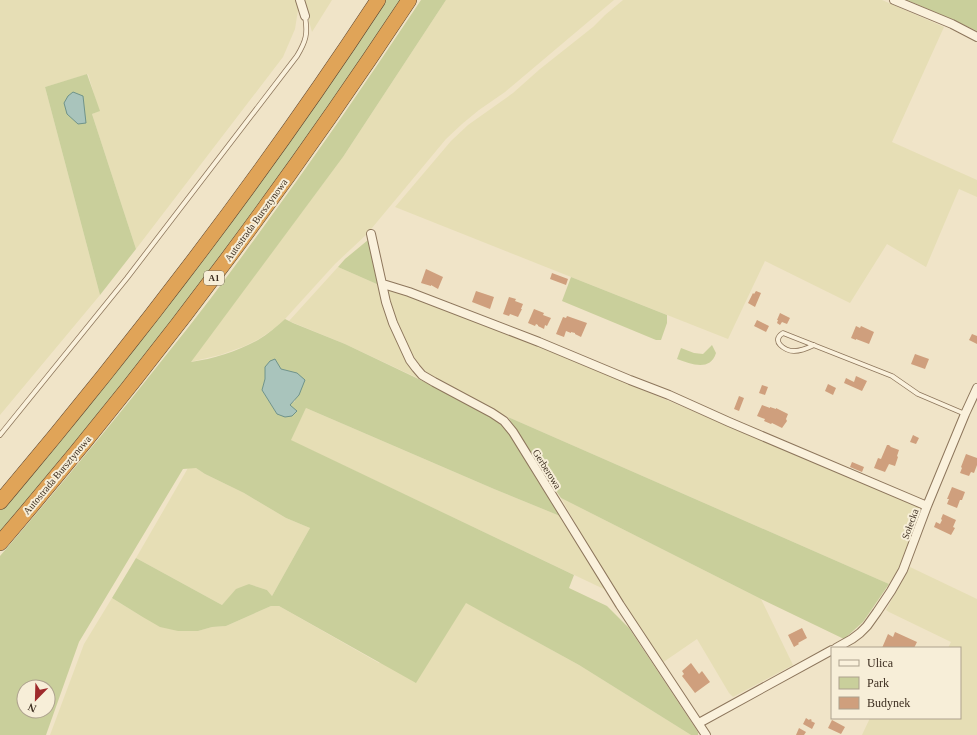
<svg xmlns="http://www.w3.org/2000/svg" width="977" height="735" font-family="'Times New Roman',serif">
<rect width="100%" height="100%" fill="#f0e4c8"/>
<path fill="#e6deb5" d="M0,0H298L299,4L295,29L283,57L136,249L92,114L99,111L88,74L45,87L100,295L0,415Z
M303,0H332L312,32Z
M446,0H614L505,92L479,110L462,124L446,139L367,234L335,264L285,319L275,328L259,339L245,346L220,355L190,362L343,157Z
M623,0H882L944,27L892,142L977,180V197L959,189L926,267L887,244L850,303L765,261L728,339L571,277L395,207L451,141L468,125L513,93L540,69L593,27L605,15Z
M338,267L379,285L419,375L426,382L345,344L289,321Z
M390,290L479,321L921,507L922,510L899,568L889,584L508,417L460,392L429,375L419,364L405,343L395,321L387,291Z
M306,408L494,489L560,516L608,591L290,440Z
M188,468H196L205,474L244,493L286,518L310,528L272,596L267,590L249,584L228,599L222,605L136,558Z
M561,498L761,599L793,665L733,697L729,693L697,639L662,663L631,616L595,558Z
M910,567L977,599V735H862L870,718H960V648H948L951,642L889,612L886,610Z
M112,598L141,616L198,631L212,627L226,626L271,606H279L379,663L465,602L579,665L691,735H50L84,644Z"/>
<path fill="#c9cf9b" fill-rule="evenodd" d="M385,0H403L350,79L181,312L0,534V510L44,459Z
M421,0H446L343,157L191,362C214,359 238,351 258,340C268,334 277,326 285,319L293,323L345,344L452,395L491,417L501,423L510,434L537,480L560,516L494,489L306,408L291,440L574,575L569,588L607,606L629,628L698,732V735H691L579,665L466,603L416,683L279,606H271L226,626L212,627L198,631H178L160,627L141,616L112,598L136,558L222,605L236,589L249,584L267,590L272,596L310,528L286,518L244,493L205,474L196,468L183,469L79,642L46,735H0V556C56,491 110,426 163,359C179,339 195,319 211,298C284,201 354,101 421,0ZM265,367L281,369L297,373L295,401L277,414L262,390L265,379ZM24,687H48V711H24Z
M907,0H977V31L949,18Z
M87,74L100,111L92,114L136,249L100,295L45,87Z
M368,240L379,285L338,267L345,259Z
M571,277L667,315V323L661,340H656L562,301Z
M712,345L716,353C710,372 691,364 677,359L681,348L694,353L703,354Z
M508,417L889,584L863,622L844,639L761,599L561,498L543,472Z"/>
<path fill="#a9c4bc" stroke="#6f938a" d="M73,92L83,96L86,123L78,124L67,114L64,103L68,96Z
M275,359L281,369L297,373L305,380L299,395L290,405L297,411L292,416L285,417L277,414L262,390L265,379V367L270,361Z"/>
<path fill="#cf9f7d" d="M426,269L443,277L438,289L431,285V286L421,283Z
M552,273L568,279L566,285L550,279Z
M476,291L494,297L490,309L472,302Z
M756,291L761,293L755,307L748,303L753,293L754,294Z
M509,297L516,299L515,301L523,304L521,309H522L518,317L510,314L509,316L503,314Z
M534,309L544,313L543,315L551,318L547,326L545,325L544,329L538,326V325L536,324L535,326L528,323Z
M780,313L790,318L787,324L782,322L780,325L777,323L778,320H777Z
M567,316L587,323L581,337L575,334V333L571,332V333L566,331L564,337L556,334L563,317L566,318Z
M757,320L769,326L766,332L754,326Z
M856,326L860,328L861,326L874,332L869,344L856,339V340L851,338Z
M972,334L977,336V344L969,340Z
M915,354L929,359L925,369L911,364Z
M856,376L867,381L862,391L844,383L846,378L854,382Z
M828,384L836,388L833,395L825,391Z
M762,385L768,387L765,395L759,393Z
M739,396L744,398L739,411L734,409Z
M762,405L770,408V407L776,409V408L788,414L786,419L787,421L782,428L772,423L771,424L764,421L765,419L757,416Z
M913,435L919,438L916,444L910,442Z
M887,445H889L891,447L899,450L897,456L898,457L895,466L889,464L885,472L874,468L878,458L881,459Z
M966,454L977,458V465L974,473L971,472L969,476L960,473L962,468L961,467Z
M852,462L864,467L862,472L850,467Z
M952,487L965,492L962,500H960L957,508L947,504L949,499H947Z
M943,514L956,520L953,527L955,528L951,535L934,527L936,522L940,524L942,520L941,519Z
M802,628L807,638L798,643L799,644L794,647L788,635Z
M895,632L917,642L914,648H882L888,634L893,637Z
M691,663L699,674L702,671L710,682L695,693L682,676L684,674L682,671Z
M806,718L809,720L810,719L812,720L811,721L815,723L812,729L803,724Z
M832,720L845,727L841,734L828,728Z
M799,728L806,732L804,735H796Z"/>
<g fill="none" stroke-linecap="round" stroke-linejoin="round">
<defs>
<path id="lane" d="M814,345C808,348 801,351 794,351C785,351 770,341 783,333L788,335L892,376L918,394L965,414
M0,435L127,278L297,56C306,41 308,34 305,16"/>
<path id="street" d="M300,0L305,16
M894,0L952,24L977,37
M371,234L386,302L393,323L410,360L416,368L422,375L434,382L492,413L504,421L513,432L620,605L706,735
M383,284L409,292L539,342L630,380L669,395L729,422L927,506
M836,648L852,639L860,633L867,626L877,612L891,591L903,570L927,506L965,414L977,388
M699,723L832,650"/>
<path id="highway" d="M0,502C135,342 263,175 378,0
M0,543C148,371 284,189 409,0"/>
</defs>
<use href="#lane" stroke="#8d765c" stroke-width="5.5"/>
<use href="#street" stroke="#8d765c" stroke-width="10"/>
<use href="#highway" stroke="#5b4430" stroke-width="16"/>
<use href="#lane" stroke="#faf1dc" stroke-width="4"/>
<use href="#street" stroke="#faf1dc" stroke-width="8"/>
<use href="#highway" stroke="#e0a458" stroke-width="15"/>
</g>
<g text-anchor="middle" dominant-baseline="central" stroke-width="4" stroke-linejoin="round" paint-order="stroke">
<rect fill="#f7eed8" stroke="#756857" stroke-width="1" x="204" y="271" width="20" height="14" rx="3"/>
<g font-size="9" font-weight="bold" fill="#3d2e20">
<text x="214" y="278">A1</text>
</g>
<g font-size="10" fill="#3d2e20" stroke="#f7eed8">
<text transform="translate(256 220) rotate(-54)">Autostrada Bursztynowa</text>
<text transform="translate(547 469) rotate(58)">Gerberowa</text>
<text transform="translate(57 475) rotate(-50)">Autostrada Bursztynowa</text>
<text transform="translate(910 524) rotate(-70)">Sołecka</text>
</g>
</g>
<rect x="831" y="647" width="130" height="72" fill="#f7eed8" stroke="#ada18e"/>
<rect x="839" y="660" width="20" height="6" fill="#faf1dc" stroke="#ada18e"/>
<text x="867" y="667" font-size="12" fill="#3d2e20">Ulica</text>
<rect x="839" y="677" width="20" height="12" fill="#c9cf9b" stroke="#ada18e"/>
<text x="867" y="687" font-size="12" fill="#3d2e20">Park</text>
<rect x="839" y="697" width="20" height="12" fill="#cf9f7d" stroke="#ada18e"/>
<text x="867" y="707" font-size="12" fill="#3d2e20">Budynek</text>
<g transform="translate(36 699) rotate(203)"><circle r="19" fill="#f7eed8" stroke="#ada18e"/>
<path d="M0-3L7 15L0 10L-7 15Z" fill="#9e2a2b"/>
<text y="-6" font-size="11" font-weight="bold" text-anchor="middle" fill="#3d2e20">N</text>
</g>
</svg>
